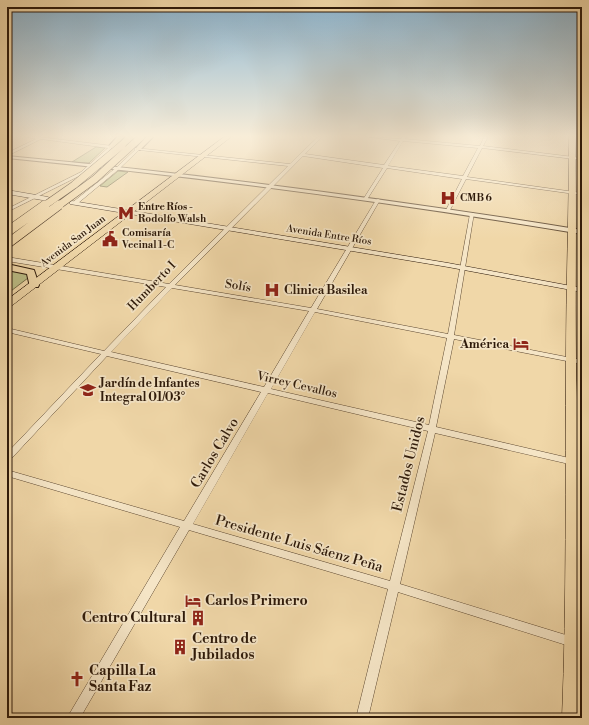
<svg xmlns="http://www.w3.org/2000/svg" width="589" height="725" font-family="'Libre Bodoni',serif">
<rect width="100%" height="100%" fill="#f0d7a8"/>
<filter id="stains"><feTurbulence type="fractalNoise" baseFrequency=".005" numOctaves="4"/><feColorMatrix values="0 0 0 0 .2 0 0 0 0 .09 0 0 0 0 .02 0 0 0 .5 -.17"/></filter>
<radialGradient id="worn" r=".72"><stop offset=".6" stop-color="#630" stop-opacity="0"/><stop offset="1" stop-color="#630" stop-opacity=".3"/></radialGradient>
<path fill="#bbbe86" stroke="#746c48" d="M96,147L105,148L89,163L72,162Z
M118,171L128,172L107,187L100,186Z
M7,269L28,272V278L7,294Z"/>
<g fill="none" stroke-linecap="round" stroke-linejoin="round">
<defs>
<path id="minor" d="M28,137H39L113,146L115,147L112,148L83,174L7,212V209L81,172L108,148L41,139L7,156V153L36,139Z
M318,137H322L305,154L384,165L400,141L369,137L401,139L402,137H406L405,139L480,146L484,137H488L483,146L582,158V160L482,148L467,177L582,193V195L466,179L450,210L448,211L446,210L462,179L387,168L368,198L366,199L364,198L383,168L303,156L175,285L311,308L376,200L378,199L380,200L317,309L448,334L470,214L474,213L454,335L582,360V364L454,339L436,427L582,461V467L435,433L400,584L582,640V650L398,592L368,718H356L388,589L189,530L80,718H67L180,527L7,476V470L184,521L261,392L107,356L10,460L7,461V453L101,354L7,332V328L104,351L166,287L7,261V257L169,284L288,166L139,150L119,169L77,204H73V202L117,167L135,150V148L290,164ZM403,141L478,148L463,176L388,166ZM172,288L309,311L264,387L111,352ZM315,312L447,338L429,425L271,389ZM268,393L428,431L390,581L193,524Z"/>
<path id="tertiary" d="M7,156C200,174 391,199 582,230V234C391,202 200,177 7,158Z"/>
<path id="secondary" d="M7,190L48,197L51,199L48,201L7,194Z
M72,201L448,263L582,288V292L448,267L70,204V202Z"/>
<path id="primary" d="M224,137H231L10,307L7,308V300Z
M569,137H575C577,212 575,286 576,361C579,480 583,599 582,718H562C567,599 565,480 566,361C566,286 569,212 569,137Z"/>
<path id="motorway" d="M117,137H124L113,148H109V146Z
M146,137H153L140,150H136V148Z
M7,264L34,270L39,285L38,287H30L27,274L7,270Z"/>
</defs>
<use href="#minor" stroke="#5e4932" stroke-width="1"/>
<use href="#tertiary" stroke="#5e4932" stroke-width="2"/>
<use href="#secondary" stroke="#2e1a0a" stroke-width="1"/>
<use href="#primary" stroke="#2e1a0a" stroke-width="1"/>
<use href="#motorway" stroke="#2e1a0a" stroke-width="2"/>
<use href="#minor" fill="#f5e5c6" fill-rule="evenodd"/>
<use href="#tertiary" fill="#f5e5c6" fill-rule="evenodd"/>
<use href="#secondary" fill="#f5e5c6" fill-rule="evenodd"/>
<use href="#primary" fill="#f0d7a8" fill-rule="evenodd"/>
<use href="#motorway" fill="#f0d7a8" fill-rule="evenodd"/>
<defs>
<path id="motorway-bridge-far1" d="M44,206L74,185L122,145
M58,206L95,179L141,137"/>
<path id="motorway-bridge" d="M7,232L45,205
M7,244L59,205"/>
</defs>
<use href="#motorway-bridge-far1" stroke="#2e1a0a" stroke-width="8" stroke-linecap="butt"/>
<use href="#motorway-bridge" stroke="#2e1a0a" stroke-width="10" stroke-linecap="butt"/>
<use href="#motorway-bridge-far1" stroke="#f0d7a8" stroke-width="7"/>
<use href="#motorway-bridge" stroke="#f0d7a8" stroke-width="9"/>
</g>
<linearGradient id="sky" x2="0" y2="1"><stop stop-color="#8ab5d2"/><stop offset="0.57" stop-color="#f8edd8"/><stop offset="1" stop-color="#f8edd8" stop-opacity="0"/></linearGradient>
<rect width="589" height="239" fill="url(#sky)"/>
<defs>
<symbol id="hospital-bare" viewBox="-9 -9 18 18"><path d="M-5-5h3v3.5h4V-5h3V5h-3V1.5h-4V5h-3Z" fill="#8f2418" stroke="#f5e5c6" stroke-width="2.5" paint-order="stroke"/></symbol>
<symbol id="metro-bare" viewBox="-9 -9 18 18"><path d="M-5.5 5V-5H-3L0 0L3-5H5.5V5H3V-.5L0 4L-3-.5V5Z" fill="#8f2418" stroke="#f5e5c6" stroke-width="2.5" paint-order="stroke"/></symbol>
<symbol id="civic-bare" viewBox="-9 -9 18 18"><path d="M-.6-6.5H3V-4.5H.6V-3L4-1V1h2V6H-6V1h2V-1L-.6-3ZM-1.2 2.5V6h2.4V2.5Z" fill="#8f2418" stroke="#f5e5c6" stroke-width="2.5" paint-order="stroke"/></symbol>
<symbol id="hotel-bare" viewBox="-9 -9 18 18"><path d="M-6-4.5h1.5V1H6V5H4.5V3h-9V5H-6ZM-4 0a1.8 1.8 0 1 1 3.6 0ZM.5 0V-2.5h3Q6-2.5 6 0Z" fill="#8f2418" stroke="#f5e5c6" stroke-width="2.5" paint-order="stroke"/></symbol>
<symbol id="school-bare" viewBox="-9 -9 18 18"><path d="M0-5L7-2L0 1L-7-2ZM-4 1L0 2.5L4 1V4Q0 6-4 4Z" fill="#8f2418" stroke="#f5e5c6" stroke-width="2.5" paint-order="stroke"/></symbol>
<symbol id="building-bare" viewBox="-9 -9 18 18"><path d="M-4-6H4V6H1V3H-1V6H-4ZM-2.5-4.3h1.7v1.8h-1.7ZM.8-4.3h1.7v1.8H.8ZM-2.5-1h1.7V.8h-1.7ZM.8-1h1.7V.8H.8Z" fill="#8f2418" stroke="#f5e5c6" stroke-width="2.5" paint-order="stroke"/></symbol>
<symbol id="church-bare" viewBox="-9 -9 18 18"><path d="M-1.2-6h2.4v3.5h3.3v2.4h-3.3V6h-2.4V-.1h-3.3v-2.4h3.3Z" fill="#8f2418" stroke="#f5e5c6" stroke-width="2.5" paint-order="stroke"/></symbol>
</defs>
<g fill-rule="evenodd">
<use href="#hospital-bare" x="437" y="187" width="22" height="22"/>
<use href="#metro-bare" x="115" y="202" width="22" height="22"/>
<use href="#civic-bare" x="99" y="228" width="22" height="22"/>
<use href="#hospital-bare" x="261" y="279" width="22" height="22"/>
<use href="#hotel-bare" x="510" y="333" width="22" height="22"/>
<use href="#school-bare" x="77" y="379" width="22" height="22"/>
<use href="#hotel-bare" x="182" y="590" width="22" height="22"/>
<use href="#building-bare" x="187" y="607" width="22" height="22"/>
<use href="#building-bare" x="169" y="636" width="22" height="22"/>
<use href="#church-bare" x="66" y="668" width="22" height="22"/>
</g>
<g text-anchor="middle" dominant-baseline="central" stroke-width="3.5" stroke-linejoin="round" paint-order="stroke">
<g font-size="10" font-weight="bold" fill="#2e1a0a" stroke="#f5e5c6" text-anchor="start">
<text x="460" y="198">CMB 6</text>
<text x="138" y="207">Entre Ríos -<tspan x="138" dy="12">Rodolfo Walsh</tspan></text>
<text x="122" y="233">Comisaría<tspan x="122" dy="12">Vecinal 1-C</tspan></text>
</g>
<g font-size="10" fill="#2e1a0a" stroke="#f5e5c6">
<text transform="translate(329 235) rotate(9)">Avenida Entre Ríos</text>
<text transform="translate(73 241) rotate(-37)">Avenida San Juan</text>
</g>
<g font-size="12" fill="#2e1a0a" stroke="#f5e5c6">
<text transform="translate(152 286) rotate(-46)">Humberto I</text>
<text transform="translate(238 286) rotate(9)">Solís</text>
<text transform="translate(297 385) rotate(13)">Virrey Cevallos</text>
</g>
<g font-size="12" font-weight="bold" fill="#2e1a0a" stroke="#f5e5c6" text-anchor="start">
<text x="284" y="290">Clinica Basilea</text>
<text x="509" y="344" text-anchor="end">América</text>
<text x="100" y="383">Jardín de Infantes<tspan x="100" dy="14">Integral 01/03°</tspan></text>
</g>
<g font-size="14" fill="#2e1a0a" stroke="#f5e5c6">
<text transform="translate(215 453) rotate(-59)">Carlos Calvo</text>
<text transform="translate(409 464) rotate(-76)">Estados Unidos</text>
<text transform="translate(299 544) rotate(16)">Presidente Luis Sáenz Peña</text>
</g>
<g font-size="14" font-weight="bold" fill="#2e1a0a" stroke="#f5e5c6" text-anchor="start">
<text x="205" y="601">Carlos Primero</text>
<text x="186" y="618" text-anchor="end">Centro Cultural</text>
<text x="192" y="639">Centro de<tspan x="192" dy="16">Jubilados</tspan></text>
<text x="89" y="671">Capilla La<tspan x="89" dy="16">Santa Faz</tspan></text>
</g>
</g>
<rect width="589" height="725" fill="none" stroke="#f0d7a8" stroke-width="24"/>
<rect x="8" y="8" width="573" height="709" fill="none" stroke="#2e1a0a" stroke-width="2"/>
<rect x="12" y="12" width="565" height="701" fill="none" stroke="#2e1a0a"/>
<rect width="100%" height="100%" filter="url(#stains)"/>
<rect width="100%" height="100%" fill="url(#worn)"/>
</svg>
